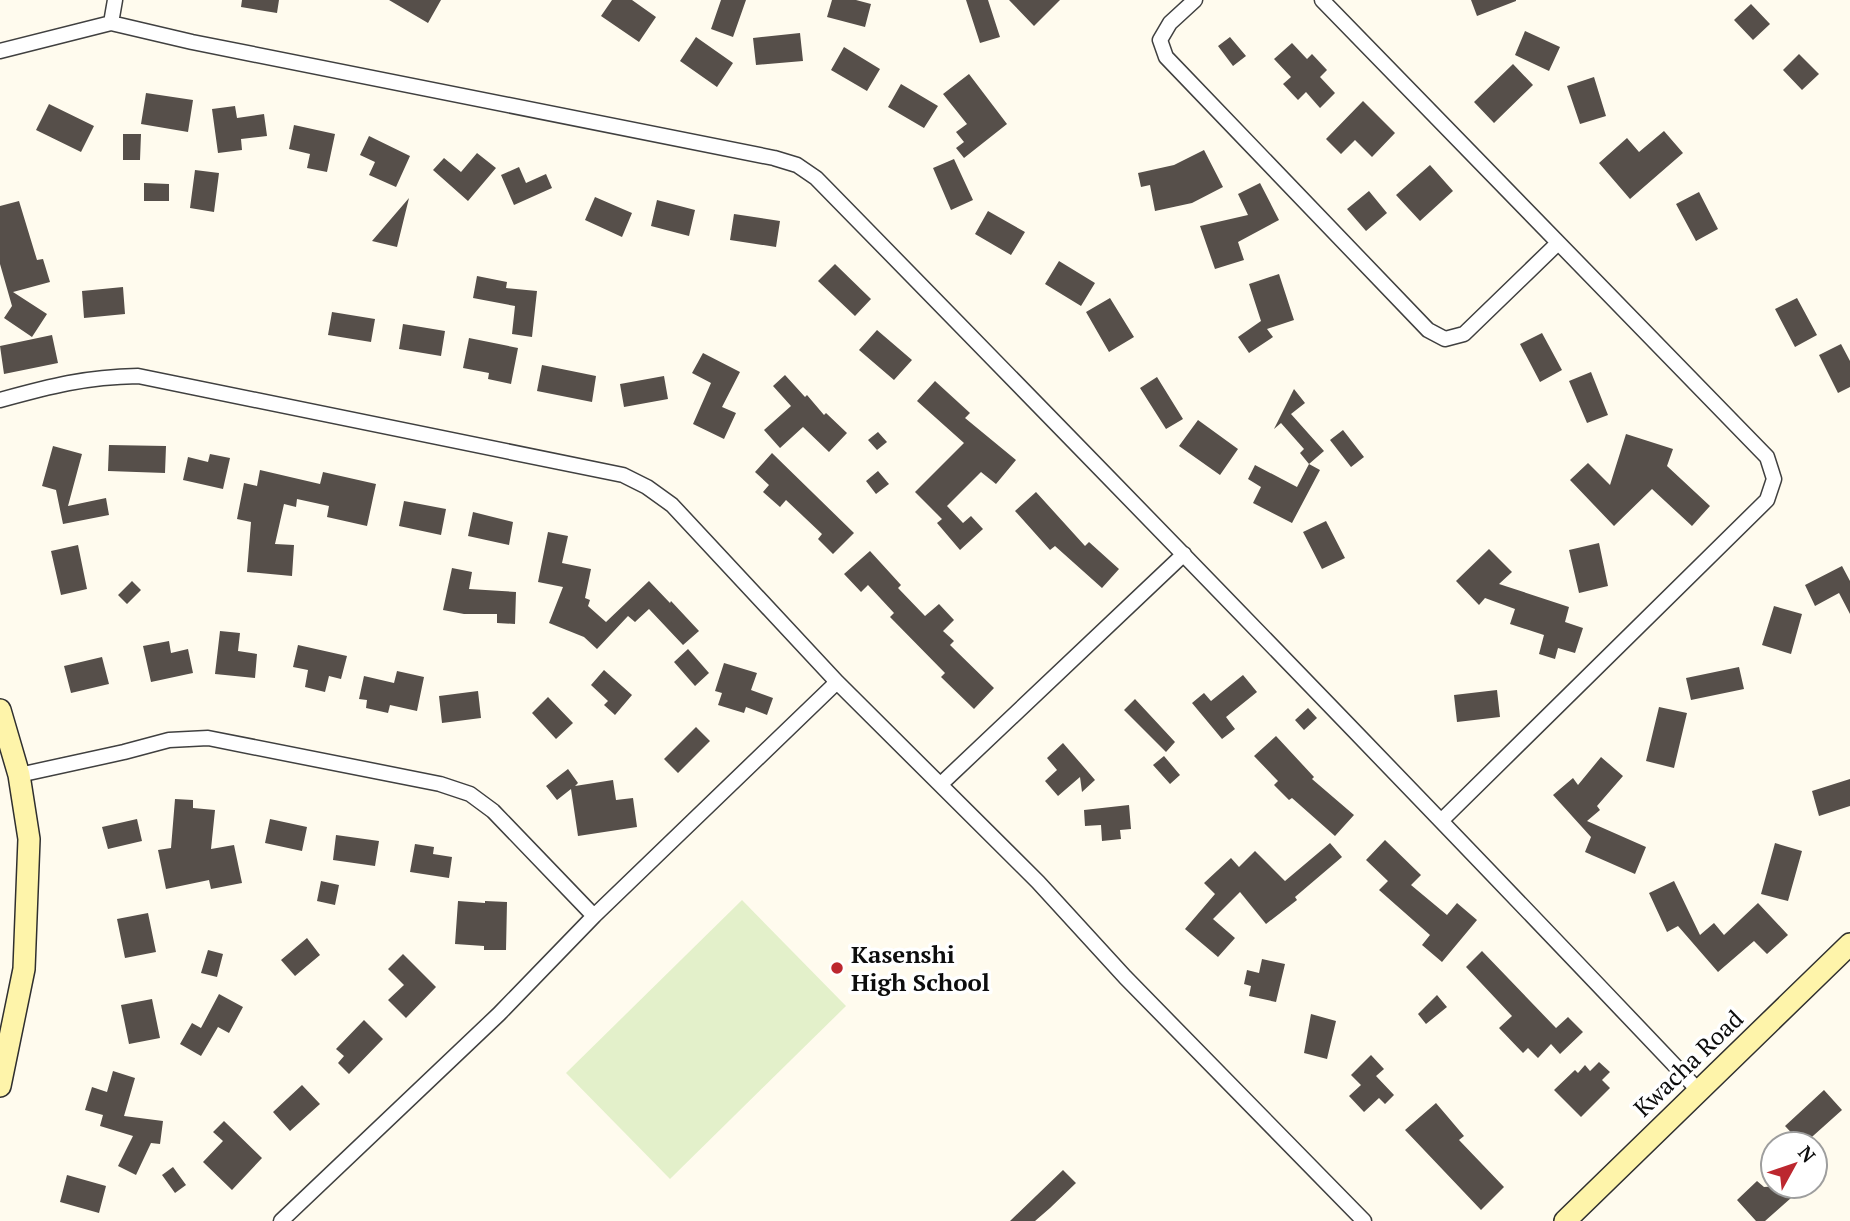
<svg xmlns="http://www.w3.org/2000/svg" width="1850" height="1221" font-family="'PT Serif',serif">
<rect width="100%" height="100%" fill="#fffbee"/>
<path fill="#e3f0ca" d="M742,900L846,1006L670,1179L566,1073Z"/>
<path fill="#564f4a" d="M242,0H279L277,13L241,7Z
M389,0H441L428,23Z
M612,0H632L656,17L639,42L601,16Z
M721,0H746L733,37L711,29Z
M832,0H856L871,4L865,27L827,17Z
M966,0H988L1000,37L980,43Z
M1009,0H1060L1034,26Z
M1471,0H1516V1L1477,16Z
M1751,4L1770,24L1753,40L1734,20Z
M1525,31L1560,47L1549,71L1515,55Z
M800,33L803,61L756,65L753,38Z
M696,37L733,63L717,87L680,61Z
M1230,37L1246,56L1233,66L1218,46Z
M1292,43L1307,59L1312,54L1327,70L1320,77L1335,93L1320,108L1306,92L1298,100L1283,84L1291,77L1274,59Z
M844,47L880,69L867,91L831,70Z
M1799,54L1819,74L1802,90L1783,70Z
M1513,64L1533,85L1494,123L1474,102Z
M969,74L1007,124L964,158L956,148L964,142L956,132L967,124L943,94Z
M1594,77L1606,116L1580,124L1567,86Z
M901,84L938,106L924,128L888,107Z
M146,93L193,100L188,132L141,124Z
M1363,101L1395,133L1372,157L1355,140L1341,154L1326,139Z
M49,104L94,126L81,152L36,130Z
M235,106L237,118L264,114L267,136L241,139L242,150L218,153L212,109Z
M294,125L335,134L327,172L307,168L310,154L289,149Z
M1664,131L1683,153L1630,199L1599,163L1627,138L1639,152Z
M123,134H141L140,160H123Z
M369,136L410,156L396,187L369,175L375,162L360,155Z
M1204,150L1223,187L1192,203L1155,211L1150,185L1141,187L1138,173L1174,165Z
M477,153L496,168L468,201L433,170L444,158L461,172Z
M954,159L973,200L951,210L933,168Z
M1430,165L1453,191L1420,221L1396,195Z
M519,167L526,183L546,174L552,188L514,205L501,175Z
M195,170L219,173L214,212L190,208Z
M144,183L169,184V201H144Z
M1260,183L1279,220L1238,242L1244,260L1215,269L1200,226L1248,215L1238,194Z
M1369,191L1387,213L1366,231L1347,209Z
M1699,192L1718,229L1696,241L1676,204Z
M595,197L632,213L622,237L585,220Z
M409,198L397,247L372,241Z
M657,200L695,210L689,236L651,226Z
M19,201L37,260L43,259L50,282L13,292L47,314L32,337L4,318L12,306L0,264V206Z
M988,211L1025,232L1011,255L975,234Z
M734,214L780,221L776,247L730,240Z
M1059,261L1095,283L1081,306L1045,284Z
M835,264L871,299L855,316L818,281Z
M1279,274L1294,320L1267,329L1273,337L1249,353L1238,337L1261,321L1249,284Z
M477,276L507,282L506,288L537,291L532,337L512,334L515,306L473,298Z
M123,287L125,314L84,318L82,291Z
M1110,298L1134,337L1109,352L1086,312Z
M1797,298L1817,335L1795,347L1775,309Z
M332,312L375,319L371,342L328,335Z
M403,324L445,331L441,356L399,349Z
M877,330L912,360L894,380L859,350Z
M1542,333L1562,370L1540,382L1520,344Z
M52,335L58,363L4,374L0,346Z
M469,338L518,348L511,384L488,379L489,373L463,368Z
M1841,344L1850,361V387L1838,393L1819,355Z
M703,353L740,372L722,407L736,413L724,439L693,424L711,383L692,373Z
M542,365L596,376L592,402L537,391Z
M1591,372L1608,415L1587,423L1569,381Z
M785,375L805,397L807,395L824,415L826,413L847,433L829,452L803,427L780,448L764,430L791,406L773,386Z
M664,376L668,399L624,407L620,384Z
M1157,377L1183,419L1166,429L1140,388Z
M935,381L970,413L965,418L1016,460L996,484L981,472L947,506L963,523L971,516L983,529L960,550L937,523L942,519L915,492L964,443L917,401Z
M1294,389L1305,403L1291,414L1324,451L1309,464L1300,453L1304,449L1281,423L1274,429Z
M1198,420L1238,449L1220,475L1179,446Z
M1343,430L1364,457L1351,467L1330,440Z
M878,432L887,442L877,450L868,440Z
M1626,434L1673,449L1667,466L1710,506L1692,526L1652,489L1614,526L1570,480L1588,463L1610,485Z
M109,445L166,446L165,473L108,471Z
M53,446L82,454L68,506L106,498L109,515L63,524L56,490L42,486Z
M772,453L854,533L833,554L818,539L822,534L786,500L780,507L763,492L769,485L755,472Z
M210,454L230,458L223,489L183,480L188,457L208,462Z
M1309,464L1320,470L1292,523L1253,503L1261,487L1248,479L1255,465L1297,487Z
M260,470L320,484L323,472L376,484L367,526L327,517L329,506L297,499L296,507L284,504L275,544L294,545L292,576L247,572L251,522L237,519L244,483L257,486Z
M878,471L889,484L876,494L866,481Z
M1036,492L1085,546L1089,542L1119,569L1102,588L1055,546L1050,550L1015,511Z
M404,501L446,509L441,535L399,526Z
M473,512L513,522L509,545L468,536Z
M1326,521L1345,558L1322,569L1303,532Z
M548,532L568,536L562,563L591,569L585,598L590,600L588,606L606,622L649,581L670,603L671,601L699,631L683,645L649,609L635,622L628,616L597,649L584,637L549,623L563,587L538,582Z
M1599,543L1608,586L1579,593L1569,550Z
M78,545L87,589L61,595L51,551Z
M1489,549L1512,572L1499,584L1569,607L1565,622L1583,628L1575,653L1558,648L1555,659L1539,654L1544,635L1510,624L1515,609L1485,598L1479,605L1456,581Z
M870,551L901,585L898,588L925,616L939,604L954,620L943,631L954,641L950,645L994,688L974,709L941,677L945,673L890,617L894,613L868,585L861,592L844,574Z
M1842,566L1850,581V614L1839,593L1815,606L1805,585Z
M452,568L472,572L469,589L516,592L515,624L497,623V614H464L443,610Z
M132,581L141,590L127,604L118,595Z
M1774,606L1802,614L1791,654L1762,645Z
M220,631L240,633L238,651L257,654L255,678L215,674Z
M169,641L171,653L188,649L193,673L151,682L143,646Z
M298,645L347,656L341,679L329,676L325,692L305,687L308,670L293,667Z
M688,649L709,673L695,686L674,662Z
M102,657L109,684L71,693L64,666Z
M724,663L757,673L751,690L773,698L767,715L746,707L744,713L718,705L722,693L715,691Z
M1739,667L1744,689L1691,700L1686,678Z
M604,670L632,695L615,715L604,705L608,701L591,685Z
M397,671L424,677L417,711L390,705L388,713L366,708L367,700L359,699L364,676L394,683Z
M1243,675L1257,692L1226,717L1235,729L1222,739L1192,703L1204,693L1211,701Z
M1497,690L1500,717L1457,722L1454,695Z
M478,691L481,718L442,723L439,696Z
M548,697L573,723L556,739L532,713Z
M1135,699L1175,742L1166,752L1124,710Z
M1659,707L1687,713L1674,768L1646,761Z
M1308,708L1317,718L1304,730L1295,720Z
M696,727L710,741L678,773L664,759Z
M1276,736L1314,777L1312,779L1354,815L1335,836L1292,798L1289,800L1274,785L1278,781L1254,756Z
M1063,743L1095,780L1082,792L1080,777L1058,796L1045,781L1057,770L1047,758Z
M1164,756L1180,775L1170,784L1153,765Z
M1601,757L1623,776L1597,806L1600,810L1587,821L1646,847L1635,874L1585,852L1591,837L1553,795L1573,778L1578,785Z
M568,769L578,783L575,786L613,780L616,800L633,798L637,827L578,836L571,789L557,800L546,786Z
M1850,779V806L1819,816L1812,791Z
M175,799L193,800V808L215,810L211,849L234,845L242,883L211,889L209,880L166,889L158,850L171,848Z
M1129,805L1131,829L1120,830L1121,839L1102,841L1101,825L1085,826L1084,810Z
M137,819L142,841L108,849L102,827Z
M270,819L307,827L302,851L265,843Z
M336,835L379,841L375,866L333,860Z
M1385,840L1421,875L1411,885L1447,915L1457,903L1477,920L1442,962L1422,945L1430,935L1379,890L1388,881L1366,860Z
M1330,843L1342,857L1295,897L1297,900L1266,924L1240,892L1213,919L1235,938L1218,957L1185,929L1215,894L1204,883L1231,858L1239,867L1255,851L1285,881Z
M1775,843L1802,851L1788,901L1761,894Z
M415,844L434,847L433,854L452,857L449,878L410,872Z
M321,881L339,885L335,905L317,901Z
M1674,881L1700,935L1714,923L1724,935L1758,903L1788,935L1767,954L1754,941L1718,972L1678,926L1667,932L1649,893Z
M458,901L485,903V901L507,902L506,950H484V946L455,944Z
M148,913L156,952L125,958L117,919Z
M307,938L320,955L295,976L281,960Z
M208,950L223,954L217,977L201,973Z
M1482,951L1556,1028L1568,1017L1583,1032L1560,1054L1551,1044L1538,1058L1528,1048L1523,1053L1499,1028L1512,1016L1466,967Z
M403,954L436,987L406,1018L388,1000L404,985L388,969Z
M1262,959L1285,964L1276,1002L1249,996L1251,986L1244,984L1247,970L1259,973Z
M219,994L243,1007L229,1033L218,1027L201,1056L180,1044L192,1023L201,1028Z
M1437,995L1447,1007L1426,1024L1418,1014Z
M152,999L160,1038L129,1044L121,1005Z
M1311,1014L1336,1021L1327,1059L1304,1053Z
M364,1020L383,1039L349,1074L338,1063L344,1056L336,1049Z
M1371,1055L1384,1069L1376,1076L1394,1095L1385,1104L1379,1098L1364,1112L1349,1096L1361,1085L1351,1075Z
M1599,1062L1610,1072L1602,1080L1610,1088L1581,1117L1554,1090L1575,1070L1578,1073L1585,1065L1590,1071Z
M113,1071L135,1078L124,1116L163,1121L160,1144L151,1143L136,1175L118,1166L133,1136L100,1126L103,1115L85,1110L92,1087L107,1092Z
M302,1085L320,1104L290,1131L273,1112Z
M1824,1090L1842,1110L1804,1144H1802L1785,1126Z
M1436,1103L1464,1136L1459,1140L1504,1187L1481,1210L1405,1130Z
M224,1121L262,1158L232,1190L203,1162L223,1141L213,1132Z
M173,1167L186,1185L175,1193L162,1175Z
M1063,1170L1076,1183L1050,1208L1035,1221H1010Z
M67,1175L106,1186L99,1213L60,1202Z
M1757,1181L1764,1187L1780,1186L1791,1198L1765,1221H1756L1737,1200Z"/>
<g fill="none" stroke-linecap="round" stroke-linejoin="round">
<defs>
<path id="street" d="M1195,0L1170,23L1160,40L1166,57L1428,330L1445,339L1464,334L1558,243
M1322,0L1767,457L1774,479L1767,500L1442,820
M111,23L115,0
M0,51L111,23L192,42L774,158L797,165L816,178C1112,480 1407,783 1698,1090
M0,400C51,386 85,377 138,376L623,475L647,487L672,505L837,682L1038,882L1125,977L1364,1221
M19,775L124,752L169,740L208,738L440,784L470,794L493,811L594,916
M941,784L1184,554
M281,1221L499,1014L594,916L837,682"/>
<path id="secondary" d="M0,710L19,775L29,839L24,969L0,1086
M1565,1221L1850,944"/>
</defs>
<use href="#street" stroke="#404040" stroke-width="17"/>
<use href="#secondary" stroke="#2f2f2f" stroke-width="24"/>
<use href="#street" stroke="#fff" stroke-width="14"/>
<use href="#secondary" stroke="#fef4aa" stroke-width="21"/>
</g>
<circle fill="#bc272f" stroke="#fff" stroke-width="2.5" cx="837" cy="968" r="7"/>
<g text-anchor="middle" dominant-baseline="central" stroke-width="7" stroke-linejoin="round" paint-order="stroke">
<g font-size="24" font-weight="bold" fill="#0d0d0d" stroke="#fff" text-anchor="start">
<text x="851" y="954">Kasenshi<tspan x="851" dy="28">High School</tspan></text>
</g>
<g font-size="24" fill="#0d0d0d" stroke="#fff">
<text transform="translate(1688 1063) rotate(-44)">Kwacha Road</text>
</g>
</g>
<g transform="translate(1794 1165) rotate(50)"><circle r="33" fill="#ffffff" stroke="#9e9e9e" stroke-width="2"/>
<path d="M0-5L12 26L0 18L-12 26Z" fill="#bc272f"/>
<text y="-10" font-size="19" font-weight="bold" text-anchor="middle" fill="#0d0d0d">N</text>
</g>
</svg>
